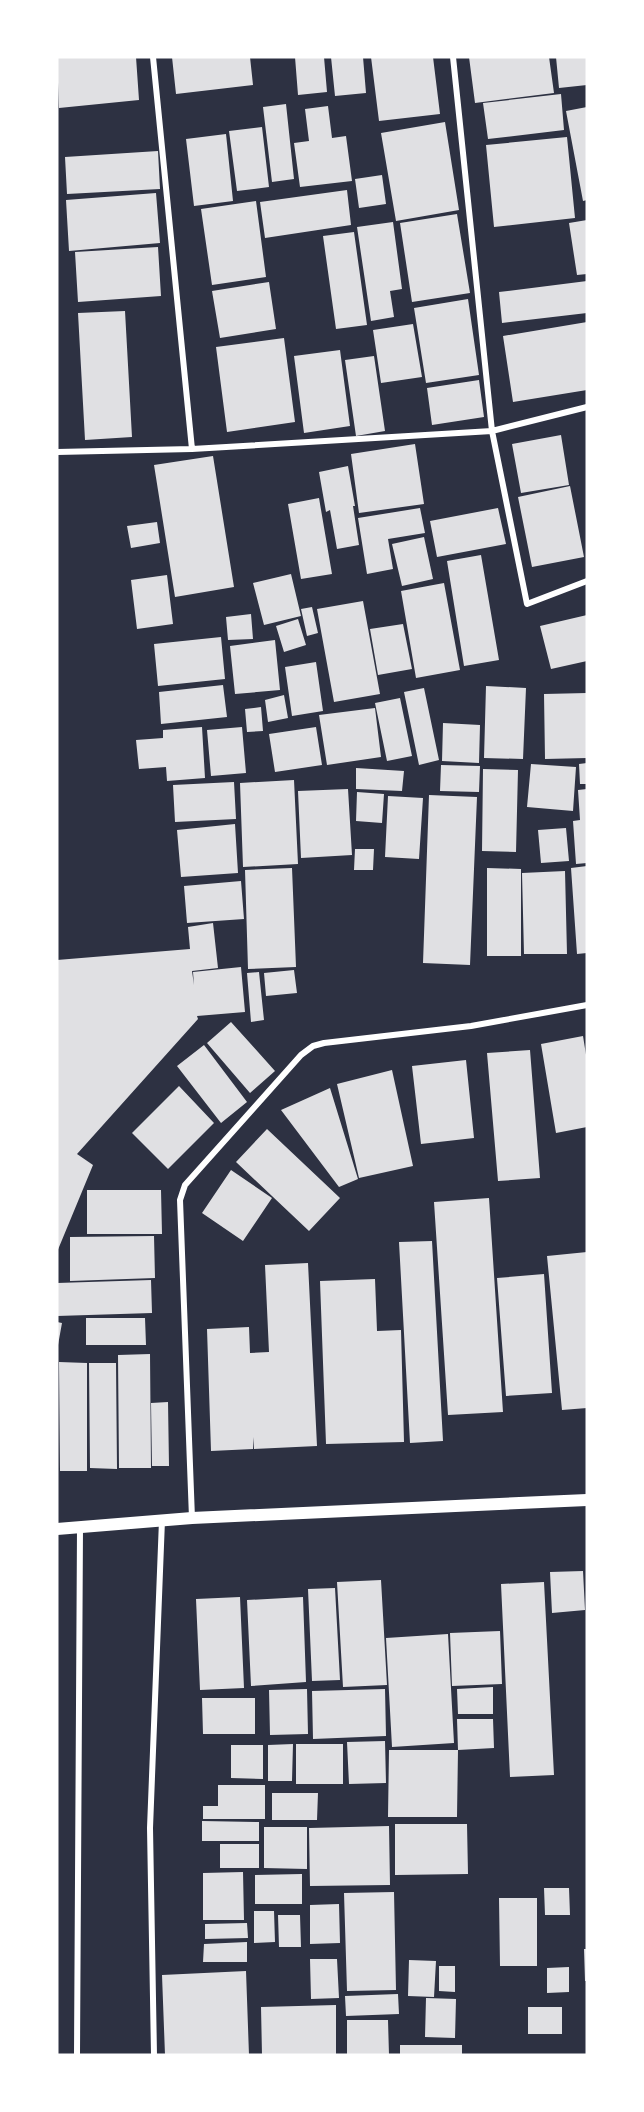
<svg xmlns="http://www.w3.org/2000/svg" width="644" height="2112" font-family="Arial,sans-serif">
<rect width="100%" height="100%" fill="#2d3142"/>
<path fill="#e0e0e3" d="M57,57H136L139,100L59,108Z
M172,57H250L253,85L176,94Z
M295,57H324L327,92L298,95Z
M331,57H363L366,93L335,96Z
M371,57H433L440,114L379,121Z
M469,57H549L554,93L475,103Z
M556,57H587V85L559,88Z
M561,94L564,130L488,139L483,103Z
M286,104L294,179L272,182L263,107Z
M328,106L332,138L346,136L352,181L300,187L294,143L309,141L305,109Z
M587,107V200L583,201L566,111Z
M445,122L459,210L396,221L381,133Z
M262,127L269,187L237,191L229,131Z
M226,134L233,201L194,206L186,139Z
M567,137L575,218L494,227L486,145Z
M158,151L160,189L67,194L65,157Z
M382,175L386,204L359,208L355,179Z
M347,190L351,225L265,238L260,202Z
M156,193L160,243L69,251L66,200Z
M256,201L266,277L212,285L201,209Z
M457,214L470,293L412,302L400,223Z
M587,220V274L577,275L569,223Z
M393,222L402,289L390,291L394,317L371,321L357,227Z
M354,232L367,325L336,329L323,236Z
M158,247L161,296L78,302L75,252Z
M587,281V313L502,323L499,292Z
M269,282L276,329L220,338L212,291Z
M468,299L479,375L426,383L414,308Z
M125,311L132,437L85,440L78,313Z
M587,322V390L513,402L503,336Z
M413,324L422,377L381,383L373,330Z
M284,338L295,422L227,432L216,347Z
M340,350L350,426L304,433L294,356Z
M374,356L385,431L356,436L345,360Z
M479,380L484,417L432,425L427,388Z
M561,435L569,485L521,493L512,444Z
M415,444L424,504L359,513L351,454Z
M213,456L234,587L175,597L154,465Z
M348,466L355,506H353L359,545L337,549L330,510L326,512L319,472Z
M570,486L584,557L532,567L518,497Z
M319,498L332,574L301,579L288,504Z
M420,508L425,533L388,539L393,569L367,574L358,518Z
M498,508L506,544L437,557L430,521Z
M157,522L160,543L131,548L127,526Z
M424,537L433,579L402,586L392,544Z
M481,555L499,660L464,666L447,561Z
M291,574L301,616L264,625L253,583Z
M167,575L173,624L137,629L131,580Z
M444,583L460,670L416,678L401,591Z
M363,601L380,694L334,702L317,609Z
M312,607L318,633L307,636L301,609Z
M251,614L253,639L228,640L226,617Z
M587,615V661L551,669L540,626Z
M298,619L306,645L284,652L276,626Z
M403,624L412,669L378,675L370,629Z
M221,637L225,679L158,686L154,644Z
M275,640L280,690L235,694L230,646Z
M316,662L323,711L292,716L285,667Z
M223,685L227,717L161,724L159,692Z
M486,686L526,688L523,759L484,758Z
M424,688L439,760L419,765L404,692Z
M587,693V758L545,759L544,694Z
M284,695L288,718L268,722L265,700Z
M400,698L412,756L387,761L375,703Z
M261,707L263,731L247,732L245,709Z
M375,708L381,757L327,765L319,715Z
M443,723L480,725L479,763L442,761Z
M202,727L205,778L167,781L166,767L139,769L136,740L163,738V730Z
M242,727L246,773L211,776L207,730Z
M316,727L322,765L275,772L269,734Z
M587,763V784H580L579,764Z
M531,764L576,767L573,811L527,807Z
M441,765L480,766L479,792L440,791Z
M356,768L404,771L402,791L356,789Z
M483,769L518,770L516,852L482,851Z
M294,780L298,864L243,867L240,783Z
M234,782L236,819L175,822L173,785Z
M348,789L352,855L301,858L298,791Z
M587,789V863L576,864L573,821L580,820L578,790Z
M357,792L384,794L382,823L356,821Z
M429,795L477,797L470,965L423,963Z
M388,796L423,798L419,859L385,857Z
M235,824L238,873L181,877L177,830Z
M566,828L569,861L541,863L538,830Z
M355,849H374L373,870H354Z
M587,866V953L577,954L571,868Z
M292,868L296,967L248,969L245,870Z
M487,868L521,869V956H487Z
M565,871L567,954H524L522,873Z
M241,881L244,919L187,923L184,886Z
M213,923L218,968L192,971L194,985L193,972L241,967L245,1012L197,1016L198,1019L77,1154L93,1165L57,1252V960L190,949L188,927Z
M294,970L297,993L266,996L264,973Z
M259,972L264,1020L251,1022L247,973Z
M231,1022L275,1071L250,1093L207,1043Z
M583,1036L587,1061V1127L556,1133L541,1044Z
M204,1045L247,1102L221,1123L177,1066Z
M530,1050L540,1178L498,1181L487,1053Z
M466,1060L474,1138L421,1144L412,1066Z
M392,1070L413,1166L359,1178L337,1084Z
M179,1086L214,1123L168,1169L132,1133Z
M330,1088L358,1179L339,1187L281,1110Z
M267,1129L340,1198L309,1231L236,1162Z
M231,1170L272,1198L243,1241L202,1213Z
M87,1190H161L162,1234H87Z
M489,1198L503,1412L448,1415L434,1202Z
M154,1236L155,1278L70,1281V1237Z
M432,1241L443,1441L410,1443L399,1242Z
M587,1252V1408L562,1410L547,1256Z
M308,1263L317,1446L254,1449L253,1437V1449L211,1451L207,1329L249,1327L250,1353L269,1352L265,1265Z
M544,1274L552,1393L506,1396L497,1278Z
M375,1279L377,1331L401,1330L404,1442L326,1444L320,1281Z
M151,1280L152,1313L57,1316V1283Z
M86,1318H145L146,1345H86Z
M57,1322L62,1323L58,1345H57Z
M150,1354L151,1468H119L118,1355Z
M59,1362L87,1363V1471H60Z
M89,1363H116L117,1469L90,1468Z
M168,1402L169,1466H152L151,1403Z
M583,1571L585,1610L552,1613L550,1572Z
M381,1580L387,1685L343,1687L337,1582Z
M544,1582L554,1775L510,1777L501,1584Z
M335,1588L340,1680L312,1681L308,1589Z
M240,1597L244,1688L200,1690L196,1599Z
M303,1597L306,1682L251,1686L247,1600Z
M500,1631L502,1684L452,1686L450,1633Z
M448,1634L454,1743L392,1747L386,1638Z
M493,1687V1714H458L457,1689Z
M307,1689L308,1734L270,1735L269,1690Z
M385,1689L386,1736L313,1739L312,1691Z
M202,1698H255V1734H203Z
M457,1719H493L494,1748L458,1750Z
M385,1741L386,1783L349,1784L347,1742Z
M293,1744L292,1781H268V1745Z
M296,1744H343V1784H296Z
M231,1745H263V1779L231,1778Z
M389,1750H458L457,1817H388Z
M218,1785H265V1819H203V1806H218Z
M272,1793H318L317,1820H272Z
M202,1821L259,1822V1841H202Z
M395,1824H467L468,1874L395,1875Z
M389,1826L390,1885L310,1886L309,1828Z
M264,1827H307V1869L264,1868Z
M220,1844H259V1868H220Z
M243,1872L244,1920H203V1873Z
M302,1874V1904H255V1875Z
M544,1888H569L570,1915H545Z
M394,1892L396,1990L347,1991L344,1893Z
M499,1898H537V1966H500Z
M339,1904L340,1943L310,1944V1905Z
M254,1911H274L275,1942L254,1943Z
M278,1915H300L301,1947H279Z
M247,1923L248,1938L205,1939V1924Z
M247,1942V1962H203L204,1944Z
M584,1949H587V1981H585Z
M310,1959H337L339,1998L311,1999Z
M409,1960L436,1961L434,1997L408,1996Z
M439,1966H455V1992L439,1991Z
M569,1967V1992L547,1993V1968Z
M246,1971L249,2055H165L162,1975Z
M398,1994L399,2014L346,2016L345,1996Z
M426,1998L456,1999L455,2038L425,2037Z
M336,2005V2055H262L261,2007Z
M528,2007H562V2034H528Z
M347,2020H388L389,2055H347Z
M400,2045H462V2055H400Z"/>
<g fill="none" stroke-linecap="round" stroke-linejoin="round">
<path stroke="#fff" stroke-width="6" d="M153,57L192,449
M453,57L492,431L527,604L587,581
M57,452L192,449L492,431L587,407
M192,1518L180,1200L185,1185L301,1055L313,1046L324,1043L471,1026L587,1005
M77,2055L80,1528
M154,2055L150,1828L162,1520"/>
<path stroke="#fff" stroke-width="12" d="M57,1529L192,1518L587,1500"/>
</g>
<rect width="644" height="2112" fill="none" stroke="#ffffff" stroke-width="117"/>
</svg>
